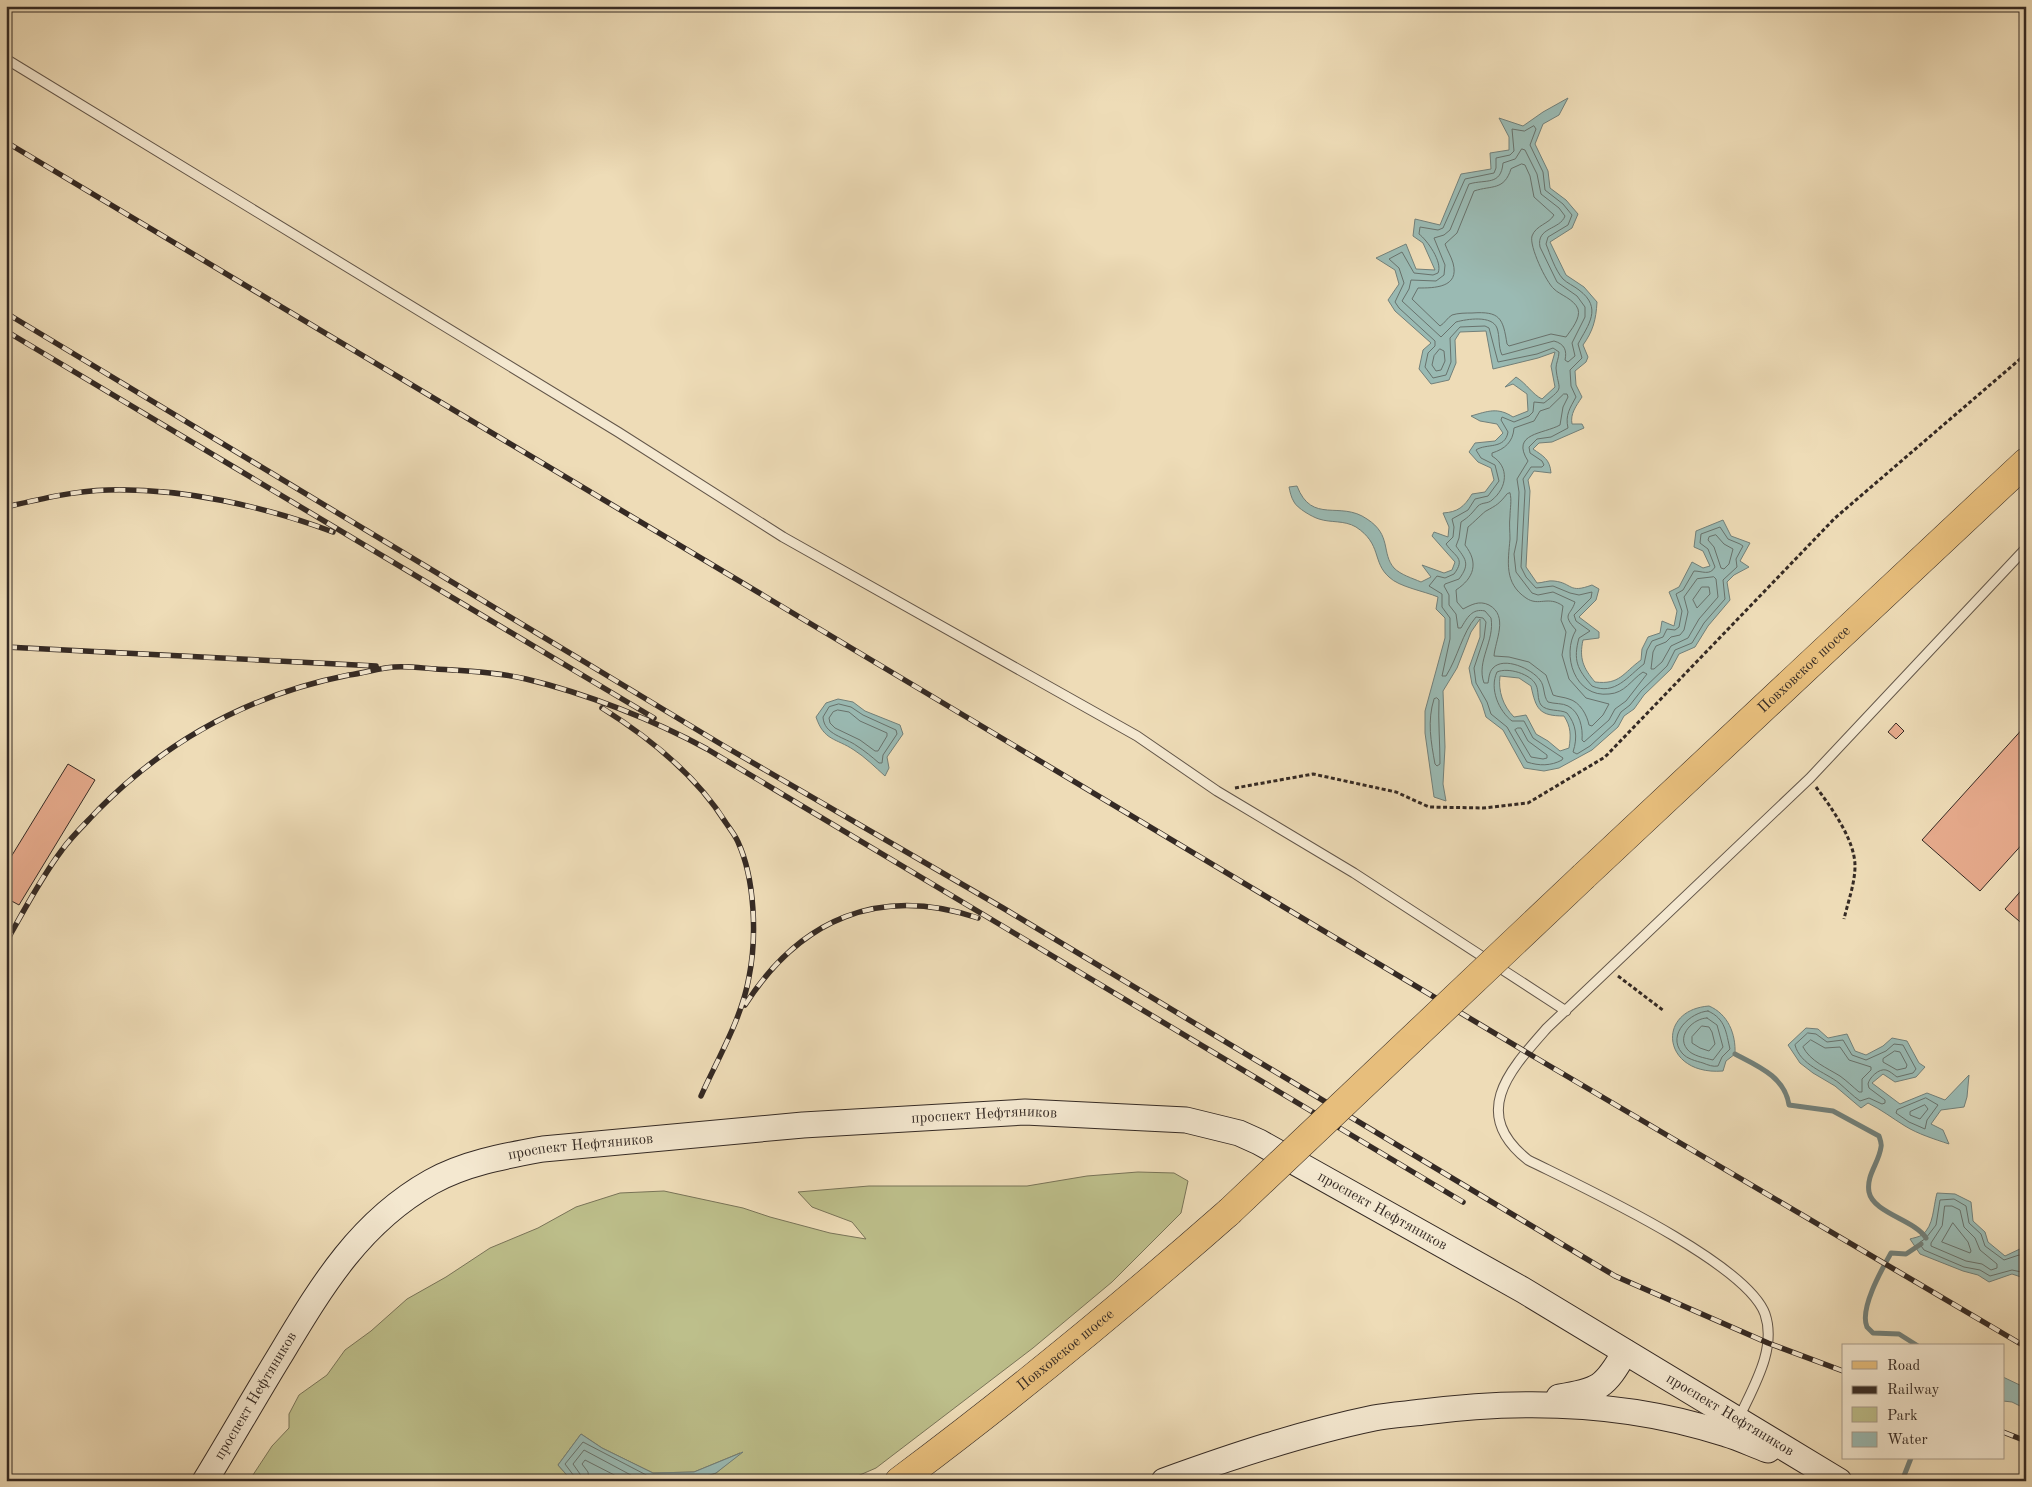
<svg xmlns="http://www.w3.org/2000/svg" width="2032" height="1487" font-family="'Old Standard TT',serif">
<rect width="100%" height="100%" fill="#eedcb7"/>
<filter id="stains"><feTurbulence type="fractalNoise" baseFrequency=".004" numOctaves="4"/><feColorMatrix values="0 0 0 0 .2 0 0 0 0 .09 0 0 0 0 .02 0 0 0 .5 -.17"/></filter>
<radialGradient id="worn" r=".72"><stop offset=".6" stop-color="#630" stop-opacity="0"/><stop offset="1" stop-color="#630" stop-opacity=".3"/></radialGradient>
<path fill="#bdbf8b" stroke="#797458" d="M1138,1172L1174,1173L1188,1181L1181,1213L1112,1282L1033,1348L876,1468L846,1481H814L811,1479L806,1481H690L716,1473L740,1453L694,1472L653,1473L602,1448L581,1434L558,1465L572,1481H249L272,1446L289,1428V1414L299,1395L327,1375L345,1350L371,1331L407,1299L446,1277L490,1248L538,1228L576,1207L620,1193L664,1191L743,1208L770,1217L830,1233L866,1239L852,1222L812,1207L798,1192L869,1186H1027L1087,1176Z"/>
<path fill="#9abab3" stroke="#72807a" fill-rule="evenodd" d="M1568,98L1559,115L1543,124L1535,144L1548,171L1550,188L1566,200L1578,214L1572,228L1550,242L1566,275L1584,287L1597,302C1596,320 1593,331 1583,345L1588,357L1586,362L1575,371L1576,385L1582,397C1576,406 1570,414 1572,424H1582L1584,428L1552,442L1539,443L1533,449C1543,456 1550,459 1551,473L1534,471L1528,480L1530,491L1526,567L1537,583C1542,583 1549,580 1554,581C1573,583 1568,594 1592,585L1599,589L1596,600L1579,617L1599,632V638L1583,640C1579,658 1583,668 1595,682C1620,685 1623,673 1641,660L1642,649L1648,637L1660,633L1662,621L1674,626L1677,611L1669,592L1679,587L1692,562L1703,568L1710,566L1703,551L1694,547L1696,531L1723,520L1731,536L1750,543L1740,561L1749,567L1734,575L1727,582L1730,600L1708,626L1695,647L1679,654L1671,669L1644,695L1634,709L1624,716L1618,727L1592,750L1559,768L1544,771L1524,768L1503,730L1486,717L1482,704L1472,684L1469,668L1480,637V619L1471,632L1457,668L1443,691L1445,747L1443,784L1446,801L1434,797L1425,733V711L1445,638V618L1436,609L1438,597C1424,591 1399,587 1389,577C1372,562 1382,544 1356,527C1344,520 1331,523 1319,519C1312,517 1297,508 1294,502C1291,497 1290,492 1289,487L1297,486C1312,525 1340,500 1367,519C1392,535 1381,553 1394,568C1401,575 1412,578 1421,582L1431,577L1422,565L1444,573L1452,570L1455,562L1432,536L1434,532L1448,537L1449,527L1443,513C1458,512 1464,507 1472,494L1485,492L1494,480L1491,468L1478,462L1469,452L1475,443L1495,441L1503,433L1497,424L1480,421L1471,416C1488,411 1498,407 1513,417L1528,411L1527,394L1513,384L1505,387L1516,377C1527,384 1532,394 1542,399L1555,387L1551,366L1555,352L1538,358L1493,369L1486,331L1460,332L1455,340L1456,363L1449,380L1431,384L1419,369L1423,350L1431,343L1395,311L1388,300L1399,284L1395,270L1376,258L1406,244L1416,269L1435,270L1423,243L1413,236L1415,219L1440,225L1461,174L1491,169L1490,153L1509,150V137L1499,118L1523,126L1543,112ZM1500,676L1519,678L1531,686C1536,709 1539,716 1564,716C1571,727 1571,735 1569,748L1560,751L1548,741L1536,734L1526,715L1514,717C1503,706 1498,691 1500,676Z
M838,699L853,702L865,711L900,725L903,734L887,757L889,768L885,776C875,767 865,757 854,750C836,738 824,741 816,717L826,703Z
M1709,1006C1728,1014 1736,1034 1735,1054L1726,1061L1723,1071C1662,1076 1655,1010 1709,1006Z
M1806,1028L1818,1029L1828,1038L1847,1034L1855,1051L1866,1055L1883,1046L1892,1038L1907,1041L1919,1063L1925,1067L1916,1077L1895,1082L1883,1074L1872,1083L1900,1104L1927,1093L1945,1100L1969,1075L1967,1097L1964,1107L1941,1110L1931,1124L1943,1130L1949,1144C1934,1139 1918,1134 1905,1126C1892,1118 1882,1110 1868,1103L1861,1108L1835,1086L1813,1073L1800,1063L1788,1045Z
M1937,1193L1955,1194L1971,1202L1973,1221L1985,1232L1988,1242L2005,1256L2022,1248C2026,1257 2028,1269 2024,1278L2012,1274L1989,1282L1978,1275L1963,1271L1920,1254L1910,1239C1913,1238 1919,1237 1922,1235C1934,1226 1933,1207 1937,1193Z
M2003,1377L2026,1388V1409L2012,1402L2003,1401Z
M581,1434L602,1448L653,1473L694,1472L743,1452L716,1473L690,1481H572L558,1465Z"/>
<g fill="none" stroke-linecap="round" stroke-linejoin="round">
<path stroke="#68726c" stroke-width="1" d="M1534,126L1536,129L1530,145L1543,172L1545,190L1563,204L1572,215L1568,225L1548,237L1546,244C1550,254 1555,270 1563,279C1567,283 1574,286 1579,290C1603,308 1588,325 1578,344L1582,358L1570,370L1571,386L1576,397C1570,408 1565,415 1568,428L1551,437L1537,439L1529,447L1530,453L1542,461L1544,465L1542,467H1531L1523,479L1525,491L1521,567L1526,577L1536,588L1553,586L1570,593L1579,595L1592,592L1591,598L1574,615L1576,621L1590,631L1579,638C1573,660 1577,669 1592,686C1615,696 1628,676 1644,664L1647,650L1652,641L1663,637L1667,629L1675,630L1679,627L1682,611L1676,594L1683,590L1694,571C1702,571 1710,576 1715,567L1708,549L1700,543L1701,534L1720,527L1728,539L1740,544L1743,546L1736,559L1737,567L1723,580L1725,599L1704,623L1692,643L1675,650L1667,666L1641,691L1630,705L1621,712L1614,724L1590,746L1577,754L1573,752C1578,737 1576,724 1567,713C1560,709 1547,712 1541,705C1537,699 1539,691 1536,685C1531,674 1508,667 1497,672C1489,689 1499,711 1512,721H1524L1533,738L1563,758L1562,760C1551,766 1539,766 1527,762L1507,727L1491,714L1487,702L1476,683L1474,668L1484,638L1486,622L1483,618L1476,617C1462,633 1458,657 1446,676H1442L1450,639V618L1442,607V594L1429,586L1437,576L1445,578L1454,574C1466,558 1455,557 1446,544L1453,537L1454,527L1452,519L1468,510L1475,499L1488,496L1499,481L1495,465L1481,458L1476,450C1486,443 1505,450 1508,432L1501,420L1502,417L1514,422L1529,416L1533,412L1534,402L1544,403C1566,386 1558,391 1556,368C1556,363 1559,358 1559,352L1553,348L1537,354L1498,362L1489,328L1485,326L1460,327L1450,338L1451,362L1446,375L1433,378L1425,367L1428,353L1435,346V341L1399,308L1395,302L1404,283L1399,268L1389,259L1402,252L1414,273L1433,275L1438,273C1443,262 1427,240 1419,234L1420,227L1438,230L1443,228L1465,179L1494,173L1496,168V158L1510,155L1514,151L1512,129L1524,131Z
M1522,149L1525,150L1537,174L1541,194L1559,208L1565,216C1560,230 1536,227 1540,247L1557,282L1577,296L1585,307V317L1572,343L1575,356L1568,362L1565,360C1567,351 1565,344 1554,341L1502,355C1498,347 1500,336 1497,328C1492,315 1467,319 1456,322L1441,337L1402,301L1409,289L1411,280L1436,281L1444,275L1445,265L1434,238L1444,235L1450,230L1469,184C1486,179 1501,186 1503,163L1515,159Z
M1522,164L1525,165L1530,176L1534,197L1554,215C1549,224 1536,225 1532,236C1529,246 1546,282 1554,289C1560,295 1574,299 1578,309C1581,318 1571,330 1566,337L1551,334L1509,346L1507,344C1503,318 1500,311 1472,313C1466,313 1458,313 1452,315C1447,318 1445,323 1440,326L1412,299L1418,288C1434,288 1460,288 1453,263C1451,256 1447,250 1445,244L1457,233L1474,191C1492,185 1504,191 1511,169Z
M1440,349L1444,351L1445,361L1441,370L1436,371L1432,365L1434,356Z
M1564,394H1567L1568,397L1563,407L1560,425C1544,434 1510,433 1528,461L1517,479L1519,492L1517,540L1514,554L1516,572L1532,593L1538,595L1553,592L1575,602C1571,616 1561,613 1576,630C1561,655 1575,698 1609,694C1625,693 1631,680 1643,672L1647,674L1626,701L1615,709L1609,720L1584,742L1582,740C1583,728 1580,712 1568,706C1563,703 1554,704 1548,702C1543,696 1545,686 1540,680C1532,669 1504,656 1493,668C1489,672 1489,678 1488,683H1484C1476,661 1495,641 1491,618L1485,611C1472,608 1467,618 1461,628H1458L1456,614L1449,605V595L1444,586L1445,584L1459,579C1471,563 1465,559 1456,546L1459,538L1461,522C1470,516 1471,514 1478,506C1482,502 1488,504 1492,500C1507,488 1510,467 1492,456V453C1505,449 1513,442 1514,428L1534,421L1540,411L1549,408Z
M1510,493C1512,500 1510,509 1510,516C1509,524 1510,532 1510,539C1508,562 1504,583 1526,598C1539,607 1548,595 1563,606L1561,620L1566,632L1562,655L1569,679L1586,698L1609,704L1603,715L1592,726L1589,725C1587,715 1580,702 1569,699C1564,697 1558,697 1553,695L1546,675L1529,662L1509,657L1494,656C1495,641 1509,616 1489,605C1479,600 1471,605 1463,609L1457,602L1456,590C1474,578 1479,563 1465,545L1468,527C1472,524 1485,511 1486,511C1497,505 1499,504 1507,494Z
M1716,535L1724,544L1733,549L1729,564L1724,569L1721,568L1714,547L1708,540L1709,537Z
M1714,577L1716,579L1718,597L1699,619L1688,638L1671,646L1662,662L1654,669H1651L1653,652L1656,646L1666,642L1671,637L1680,635L1684,630L1688,612L1684,597L1697,579Z
M1702,587H1709L1710,594L1697,608L1693,600Z
M1437,698L1439,700C1438,721 1440,743 1440,764L1437,766L1435,764C1431,742 1427,721 1434,699Z
M839,704L851,707L863,715L896,730L897,734L883,755L882,763H879C872,757 865,751 857,746C845,737 824,735 823,717L829,707Z
M838,710L849,712L860,721L887,733V736L878,751H875L860,740L835,728L830,723L829,718L833,712Z
M1518,728H1521L1528,741L1547,755V758L1543,759L1531,757L1515,730Z
M1708,1011C1726,1019 1726,1033 1730,1049L1722,1057L1718,1066C1713,1067 1708,1065 1703,1063C1696,1061 1687,1059 1682,1053C1666,1034 1691,1012 1708,1011Z
M1707,1018L1717,1025L1723,1047L1713,1060C1705,1058 1692,1056 1687,1049C1676,1035 1694,1018 1707,1018Z
M1702,1026L1709,1027L1712,1032L1715,1044L1709,1051L1700,1048L1692,1043V1037Z
M1808,1033L1816,1034L1827,1042L1843,1040L1852,1055L1866,1060L1886,1051L1894,1044L1903,1045L1916,1069L1913,1073L1897,1077C1894,1075 1890,1071 1886,1070C1879,1068 1869,1078 1868,1084L1869,1088L1885,1100V1103L1882,1104L1869,1098L1860,1101C1853,1096 1846,1089 1839,1083C1825,1072 1800,1065 1795,1045Z
M1811,1040L1825,1048L1840,1047L1849,1060L1871,1067V1070L1862,1079V1092H1859C1853,1087 1847,1081 1840,1076C1827,1068 1810,1061 1803,1047Z
M1895,1051L1900,1052L1907,1065L1906,1068L1897,1070L1883,1062V1059Z
M1926,1098L1938,1105L1927,1120L1925,1129L1909,1122L1896,1113L1897,1110Z
M1925,1105L1928,1109L1920,1119L1910,1115V1112Z
M1945,1206H1952L1960,1210L1964,1227L1975,1238L1980,1250L1997,1264V1268L1991,1270L1982,1264L1966,1261L1931,1246V1243L1942,1226Z
M1953,1223L1968,1242L1971,1251L1970,1253L1942,1242Z
M2026,1256L2019,1255L2004,1260L1985,1246L1981,1234L1969,1223L1966,1206L1954,1199L1940,1200L1936,1225L1926,1238L1919,1243L1924,1250L1964,1267L1980,1270L1990,1276L2012,1270L2026,1273
M575,1481L574,1476L565,1464L583,1442L652,1478L691,1477L693,1481
M582,1481L580,1474L573,1464L584,1450L642,1481
M589,1481L588,1472L582,1464L585,1460L626,1481"/>
<path stroke="#72807a" stroke-width="5" d="M1735,1054C1758,1066 1785,1077 1789,1105L1833,1111L1879,1136C1880,1139 1882,1144 1881,1147C1879,1163 1866,1175 1869,1192C1873,1213 1915,1220 1926,1238
M1918,1346L1899,1334L1873,1333C1871,1331 1869,1329 1867,1327C1859,1309 1882,1269 1891,1253L1906,1254L1921,1244
M1902,1481L1911,1458"/>
</g>
<path fill="#e7ab8d" stroke="#352a24" d="M1896,723L1904,731L1896,739L1888,732Z
M2026,725V840L1980,891L1922,840Z
M68,764L95,780L19,905L6,898V865Z
M2026,885V927L2005,909Z"/>
<g fill="none" stroke-linecap="round" stroke-linejoin="round">
<defs>
<path id="service" d="M6,59L618,432L783,537L1137,736L1217,791L1354,873L1566,1011
M1739,1418C1753,1387 1777,1349 1765,1314C1746,1262 1580,1186 1528,1160C1469,1113 1510,1070 1547,1028L1810,778L2026,548"/>
<g id="secondary">
<path d="M1559,1397C1599,1391 1605,1387 1625,1352"/>
<path id="s1" d="M205,1481C230,1440 254,1398 279,1357C320,1289 358,1223 431,1182C465,1163 505,1156 543,1149L803,1125L1025,1112L1186,1120L1239,1133L1259,1142L1523,1290L1839,1481"/>
<path d="M1164,1481C1233,1456 1302,1433 1374,1418C1390,1415 1407,1414 1423,1412C1523,1399 1629,1402 1726,1434C1740,1438 1754,1445 1768,1450"/>
</g>
<g id="primary">
<path id="s2" d="M1584,876L2026,462"/>
<path id="s3" d="M899,1481C1013,1396 1122,1306 1229,1212"/>
</g>
</defs>
<use href="#service" stroke="#635649" stroke-width="11"/>
<use href="#secondary" stroke="#352a24" stroke-width="27"/>
<use href="#primary" stroke="#352a24" stroke-width="29"/>
<path stroke="#352a24" stroke-width="3" stroke-dasharray="4 2.5" stroke-linecap="butt" d="M1816,787C1831,807 1855,840 1855,866C1855,883 1848,902 1844,919
M1235,788L1313,774L1396,792L1429,807L1483,808L1528,803L1605,757L1835,518L2026,354
M1618,976L1664,1011"/>
<use href="#service" stroke="#f4e8d0" stroke-width="9"/>
<use href="#secondary" stroke="#f4e8d0" stroke-width="25"/>
<use href="#primary" stroke="#e7be7c" stroke-width="28"/>
<defs>
<path id="rail" d="M6,142L1526,1052L2026,1347
M6,313L724,746L1003,908L1615,1276L1768,1343L1843,1371
M6,331L654,718
M6,507C40,499 73,491 108,490C182,488 264,506 333,532
M6,647L376,666
M602,708C650,738 696,775 726,823C730,829 735,835 738,842C755,879 757,937 749,977C742,1018 718,1058 701,1096
M6,942C24,911 40,879 62,850C72,836 86,823 98,810C167,740 252,694 349,675C364,673 380,668 394,667C408,666 422,668 436,669C466,671 496,672 526,679C585,693 654,720 707,749L1463,1202
M745,1005C800,919 879,885 978,918
M2003,1432L2026,1441"/>
</defs>
<use href="#rail" stroke="#352a24" stroke-width="5.5"/>
<use href="#rail" stroke="#f4e8d0" stroke-width="4" stroke-dasharray="11" stroke-linecap="butt"/>
<defs>
<path id="primary-bridge" d="M1229,1212L1584,876"/>
</defs>
<use href="#primary-bridge" stroke="#352a24" stroke-width="29" stroke-linecap="butt"/>
<use href="#primary-bridge" stroke="#e7be7c" stroke-width="28"/>
</g>
<g text-anchor="middle" dominant-baseline="central" stroke-width="4" stroke-linejoin="round" paint-order="stroke">
<g font-size="15" fill="#352a24" stroke="#f4e8d0">
<text stroke="none"><textPath href="#s2" startOffset="302">Повховское шоссе</textPath></text>
<text stroke="none"><textPath href="#s1" startOffset="939">проспект Нефтяников</textPath></text>
<text stroke="none"><textPath href="#s1" startOffset="534">проспект Нефтяников</textPath></text>
<text stroke="none"><textPath href="#s1" startOffset="1359">проспект Нефтяников</textPath></text>
<text stroke="none"><textPath href="#s3" startOffset="212">Повховское шоссе</textPath></text>
<text stroke="none"><textPath href="#s1" startOffset="99">проспект Нефтяников</textPath></text>
<text stroke="none"><textPath href="#s1" startOffset="1762">проспект Нефтяников</textPath></text>
</g>
</g>
<rect width="2032" height="1487" fill="none" stroke="#eedcb7" stroke-width="25"/>
<rect x="8" y="8" width="2017" height="1472" fill="none" stroke="#352a24" stroke-width="2.5"/>
<rect x="12" y="12" width="2007" height="1462" fill="none" stroke="#352a24"/>
<rect x="1842" y="1344" width="162" height="115" fill="#f4e8d0" stroke="#a89c8b"/>
<rect x="1852" y="1361" width="25" height="8" fill="#e7be7c" stroke="#a89c8b"/>
<text x="1887" y="1370" font-size="15" fill="#352a24">Road</text>
<rect x="1852" y="1386" width="25" height="8" fill="#352a24" stroke="#a89c8b"/>
<text x="1887" y="1394" font-size="15" fill="#352a24">Railway</text>
<rect x="1852" y="1407" width="25" height="15" fill="#bdbf8b" stroke="#a89c8b"/>
<text x="1887" y="1420" font-size="15" fill="#352a24">Park</text>
<rect x="1852" y="1432" width="25" height="15" fill="#9abab3" stroke="#a89c8b"/>
<text x="1887" y="1444" font-size="15" fill="#352a24">Water</text>
<rect width="100%" height="100%" filter="url(#stains)"/>
<rect width="100%" height="100%" fill="url(#worn)"/>
</svg>
